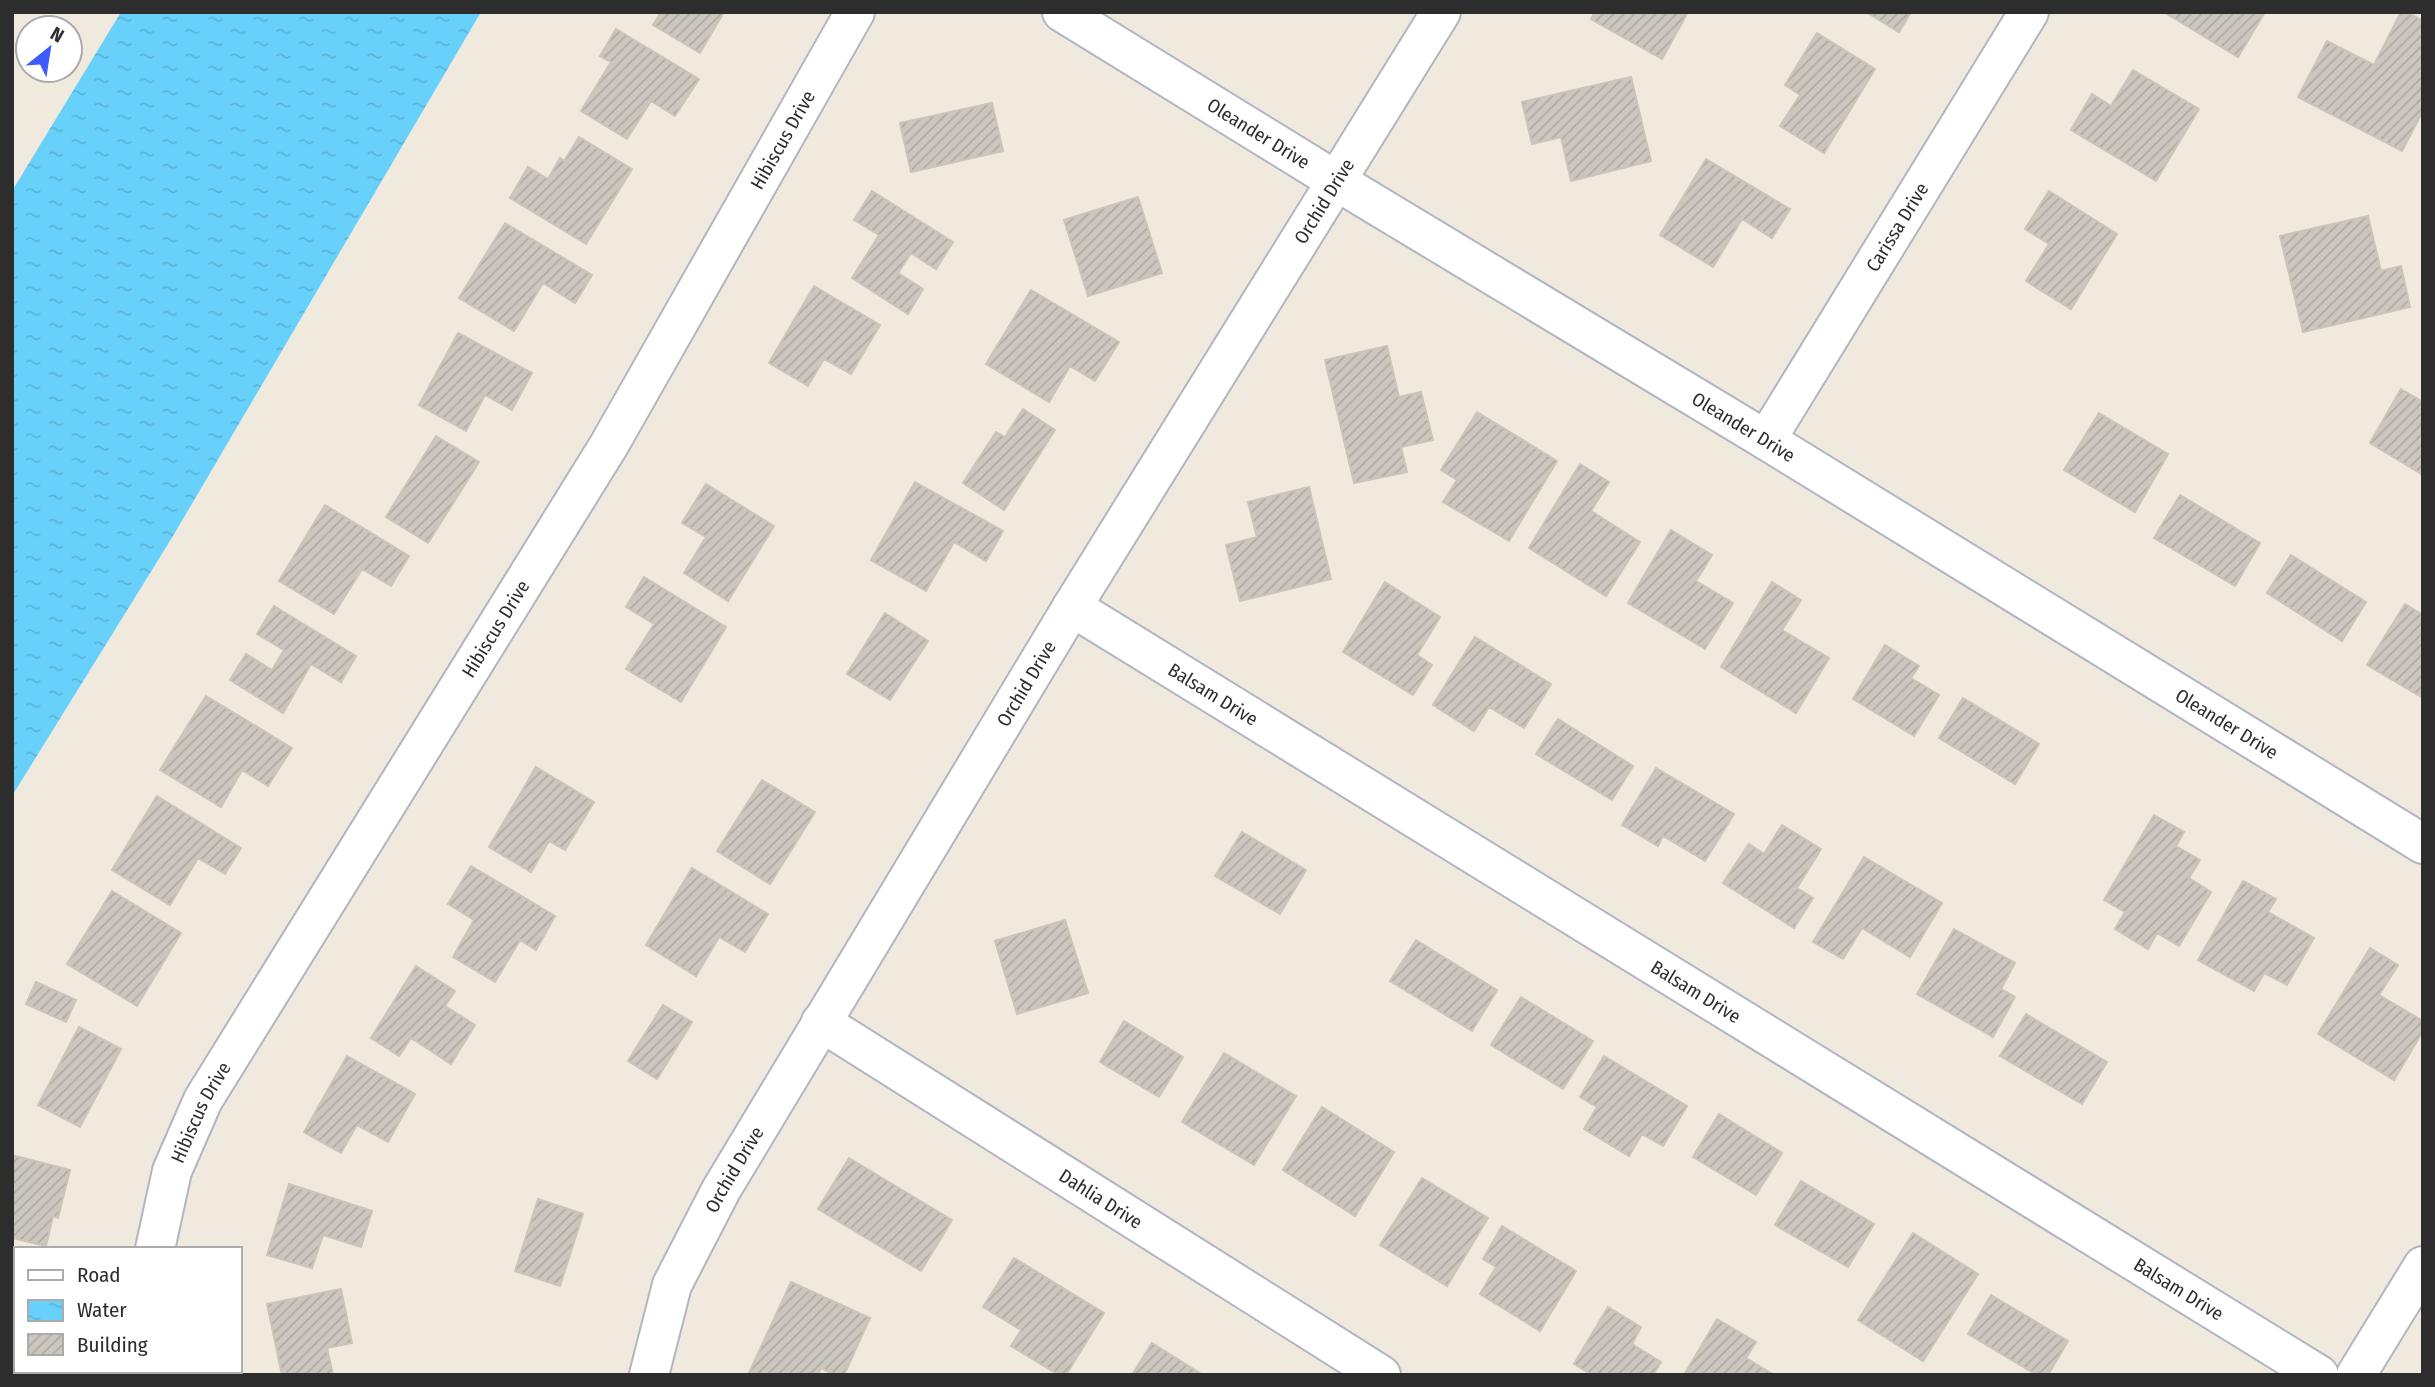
<svg xmlns="http://www.w3.org/2000/svg" width="2435" height="1387" font-family="'Fira Sans Condensed',sans-serif">
<defs>
<pattern id="park-dots" width="8" height="8" patternUnits="userSpaceOnUse" patternTransform="scale(1.75)"><rect width="8" height="8" fill="#b1eb96"/><path d="M2 2h.1M6 6h.1" fill="none" stroke="#99ca82" stroke-width="1.8" stroke-linecap="round"/></pattern>
<pattern id="water-ripples" width="26" height="14" patternUnits="userSpaceOnUse" patternTransform="scale(1.75)"><rect width="26" height="14" fill="#68d1fb"/><path d="M2 4q2-2 4 0t4 0M15 11q2-2 4 0t4 0" fill="none" stroke="#5ab4d7"/></pattern>
<pattern id="building-hatch" width="6" height="6" patternUnits="userSpaceOnUse" patternTransform="scale(1.75)"><rect width="6" height="6" fill="#cbc6be"/><path d="M-1 1l2-2M0 6l6-6M5 7l2-2" fill="none" stroke="#afaaa4"/></pattern>
</defs>
<rect width="100%" height="100%" fill="#f0e9de"/>
<path fill="url(#park-dots)" d="M12,1320L16,1321V1371H127L128,1375H12Z"/>
<path fill="url(#water-ripples)" d="M121,12H481L173,536L12,796V191Z"/>
<path fill="url(#building-hatch)" stroke="#ccc5b7" stroke-width="2" d="M661,12H724L700,53L653,25Z
M1595,12H1688L1662,59L1591,19Z
M1866,12H1911L1899,32Z
M2164,12H2265L2238,57Z
M2401,12H2407L2423,21V111L2402,151L2298,97L2327,41L2374,65Z
M616,29L699,79L675,116L651,101L627,139L581,111L611,62L600,56Z
M1817,33L1875,69L1824,153L1780,126L1800,95L1785,85Z
M2133,70L2199,109L2156,181L2071,130L2092,94L2111,106Z
M1631,77L1651,161L1571,181L1561,137L1532,144L1522,102Z
M992,103L1003,151L911,172L900,123Z
M579,137L632,169L586,244L510,198L528,167L548,179L560,158L564,161Z
M1706,159L1790,209L1772,238L1742,219L1713,267L1660,235Z
M872,191L953,242L936,269L911,253L898,273L923,289L908,314L852,278L879,235L854,220Z
M2049,191L2117,234L2071,309L2026,281L2049,244L2025,229Z
M1138,197L1162,273L1088,296L1064,220Z
M2368,216L2381,271L2401,266L2410,307L2303,332L2280,236Z
M505,223L592,275L575,303L543,283L514,331L459,298Z
M814,286L880,325L851,374L824,359L808,386L769,363Z
M1031,290L1119,342L1095,381L1070,366L1049,402L986,364Z
M458,333L532,373L512,410L485,395L466,431L419,405Z
M1387,346L1399,397L1421,392L1433,440L1401,447L1407,472L1354,483L1325,360Z
M2401,389L2423,402V475L2370,443Z
M1023,409L1055,430L1004,510L963,483L996,432L1005,437Z
M1477,412L1557,461L1509,541L1443,502L1457,480L1441,470Z
M2099,413L2168,454L2135,512L2064,470Z
M436,436L479,462L428,543L386,517Z
M1580,464L1609,482L1591,511L1640,542L1606,596L1529,548Z
M915,482L1003,531L986,561L954,542L926,591L871,560Z
M706,484L774,526L728,601L684,573L706,537L682,523Z
M1309,487L1331,579L1240,601L1226,545L1257,537L1248,502Z
M2180,495L2260,543L2235,586L2154,538Z
M325,505L409,556L391,586L362,569L334,614L279,581Z
M1671,530L1712,555L1696,581L1733,603L1705,649L1628,603Z
M2291,555L2366,602L2342,641L2267,593Z
M644,577L726,627L681,702L626,669L654,624L626,607Z
M1385,582L1440,617L1417,655L1432,665L1413,695L1343,652Z
M1772,582L1801,600L1782,630L1829,658L1796,713L1721,667Z
M2405,604L2423,615V698L2367,665Z
M274,606L356,656L341,682L311,664L283,713L230,680L246,654L272,670L284,650L257,634Z
M885,613L928,641L890,700L847,674Z
M1475,637L1551,684L1524,728L1489,707L1474,731L1433,705Z
M1885,645L1919,666L1911,678L1939,695L1914,736L1853,699Z
M206,696L292,748L268,786L242,770L221,807L160,770Z
M1963,698L2039,744L2015,784L1939,738Z
M1558,719L1633,766L1612,800L1536,754Z
M536,767L594,802L565,850L549,841L531,872L489,847Z
M1656,768L1734,814L1705,861L1663,836L1658,846L1622,825Z
M762,780L815,812L770,884L717,851Z
M157,796L241,848L225,874L198,858L170,905L112,870Z
M2154,815L2184,832L2176,846L2200,860L2189,878L2211,892L2179,946L2157,933L2148,949L2115,929L2125,912L2104,900Z
M1782,825L1821,849L1797,888L1813,898L1794,928L1723,883L1749,844L1764,854Z
M1242,832L1306,870L1280,914L1215,876Z
M1864,857L1942,903L1910,957L1862,928L1843,959L1813,942Z
M471,866L555,916L536,950L520,940L495,982L453,957L474,920L448,904Z
M692,868L768,914L745,952L719,937L696,976L646,945Z
M2243,881L2276,899L2268,912L2314,938L2287,985L2264,973L2254,991L2198,960Z
M112,891L181,933L137,1006L67,964Z
M1065,920L1088,993L1017,1014L995,941Z
M1954,929L2015,963L2001,989L2015,997L1993,1037L1917,994Z
M1416,940L1497,990L1472,1031L1390,981Z
M2370,948L2398,965L2379,995L2423,1021V1031L2394,1080L2318,1034Z
M416,966L455,991L445,1006L475,1025L451,1064L411,1038L399,1056L371,1038Z
M36,982L76,1000L66,1022L26,1004Z
M1521,997L1593,1041L1563,1089L1491,1045Z
M663,1005L692,1022L657,1079L628,1061Z
M2026,1014L2107,1062L2082,1104L2000,1056Z
M1124,1021L1183,1057L1159,1097L1100,1062Z
M79,1027L121,1049L80,1127L38,1105Z
M1224,1053L1296,1096L1254,1165L1182,1122Z
M347,1056L415,1094L388,1142L357,1125L341,1153L304,1132Z
M1604,1056L1687,1106L1663,1146L1642,1134L1629,1156L1584,1129L1597,1107L1580,1097Z
M1322,1107L1394,1152L1355,1216L1283,1170Z
M1719,1114L1782,1153L1756,1195L1693,1157Z
M12,1155L70,1170L58,1218L53,1216L46,1246L12,1238Z
M849,1158L952,1220L921,1271L818,1209Z
M1422,1178L1488,1218L1447,1286L1380,1245Z
M1801,1181L1874,1224L1848,1267L1775,1225Z
M289,1184L372,1211L361,1247L323,1235L312,1268L267,1255Z
M538,1199L583,1214L560,1286L515,1271Z
M1502,1226L1576,1271L1540,1331L1480,1294L1496,1267L1483,1259Z
M1913,1233L1978,1274L1923,1361L1858,1320Z
M1014,1258L1104,1313L1066,1375H1059L1011,1346L1021,1330L983,1307Z
M791,1282L870,1318L844,1375H835L821,1368L818,1375H748Z
M341,1289L352,1343L327,1348L333,1375H282L267,1304Z
M1991,1295L2068,1341L2048,1375H2037L1968,1334Z
M1608,1307L1641,1327L1632,1344L1661,1362L1653,1375H1592L1574,1364Z
M1717,1319L1756,1342L1746,1358L1774,1375H1684Z
M1152,1343L1203,1375H1132Z"/>
<g fill="none" stroke-linecap="round" stroke-linejoin="round">
<defs>
<g id="minor">
<path id="s1" d="M1062,12L1338,182L1766,440L2423,844"/>
<path id="s2" d="M1766,440L2029,12"/>
<path id="s3" d="M1072,607L2319,1375"/>
<path id="s4" d="M821,1022L1381,1375"/>
<path id="s5" d="M155,1249L172,1171L203,1100L609,445L855,12"/>
<path d="M162,1371L163,1375"/>
<path id="s6" d="M649,1375L672,1285L721,1190L1072,607L1441,12"/>
<path d="M2356,1375L2423,1266"/>
</g>
</defs>
<use href="#minor" stroke="#b2b5c2" stroke-width="42"/>
<path stroke="#c8c8c8" stroke-width="4.5" stroke-dasharray="5 3.5" stroke-linecap="butt" d="M83,1375L84,1371"/>
<use href="#minor" stroke="#fff" stroke-width="38"/>
</g>
<g text-anchor="middle" dominant-baseline="central" stroke-width="6" stroke-linejoin="round" paint-order="stroke">
<g font-size="19" fill="#2d2d2d" stroke="#fff">
<text stroke="none"><textPath href="#s1" startOffset="231">Oleander Drive</textPath></text>
<text stroke="none"><textPath href="#s5" startOffset="1279">Hibiscus Drive</textPath></text>
<text stroke="none"><textPath href="#s6" startOffset="1358">Orchid Drive</textPath></text>
<text stroke="none"><textPath href="#s2" startOffset="250">Carissa Drive</textPath></text>
<text stroke="none"><textPath href="#s1" startOffset="798">Oleander Drive</textPath></text>
<text stroke="none"><textPath href="#s5" startOffset="712">Hibiscus Drive</textPath></text>
<text stroke="none"><textPath href="#s6" startOffset="791">Orchid Drive</textPath></text>
<text stroke="none"><textPath href="#s3" startOffset="166">Balsam Drive</textPath></text>
<text stroke="none"><textPath href="#s1" startOffset="1365">Oleander Drive</textPath></text>
<text stroke="none"><textPath href="#s3" startOffset="733">Balsam Drive</textPath></text>
<text stroke="none"><textPath href="#s5" startOffset="145">Hibiscus Drive</textPath></text>
<text stroke="none"><textPath href="#s6" startOffset="224">Orchid Drive</textPath></text>
<text stroke="none"><textPath href="#s4" startOffset="331">Dahlia Drive</textPath></text>
<text stroke="none"><textPath href="#s3" startOffset="1300">Balsam Drive</textPath></text>
</g>
</g>
<rect width="2435" height="1387" fill="none" stroke="#2d2d2d" stroke-width="28"/>
<rect x="14" y="1247" width="228" height="126" fill="#ffffff" stroke="#ababab" stroke-width="2"/>
<rect x="28" y="1270" width="35" height="10" fill="#ffffff" stroke="#ababab" stroke-width="2"/>
<text x="77" y="1282" font-size="21" fill="#2d2d2d">Road</text>
<rect x="28" y="1300" width="35" height="21" fill="url(#water-ripples)" stroke="#ababab" stroke-width="2"/>
<text x="77" y="1317" font-size="21" fill="#2d2d2d">Water</text>
<rect x="28" y="1334" width="35" height="21" fill="url(#building-hatch)" stroke="#ababab" stroke-width="2"/>
<text x="77" y="1352" font-size="21" fill="#2d2d2d">Building</text>
<g transform="translate(49 49) rotate(30)"><circle r="33" fill="#ffffff" stroke="#ababab" stroke-width="2"/>
<path d="M0-5L12 26L0 18L-12 26Z" fill="#3c5cff"/>
<text y="-10" font-size="19" font-weight="bold" text-anchor="middle" fill="#2d2d2d">N</text>
</g>
</svg>
